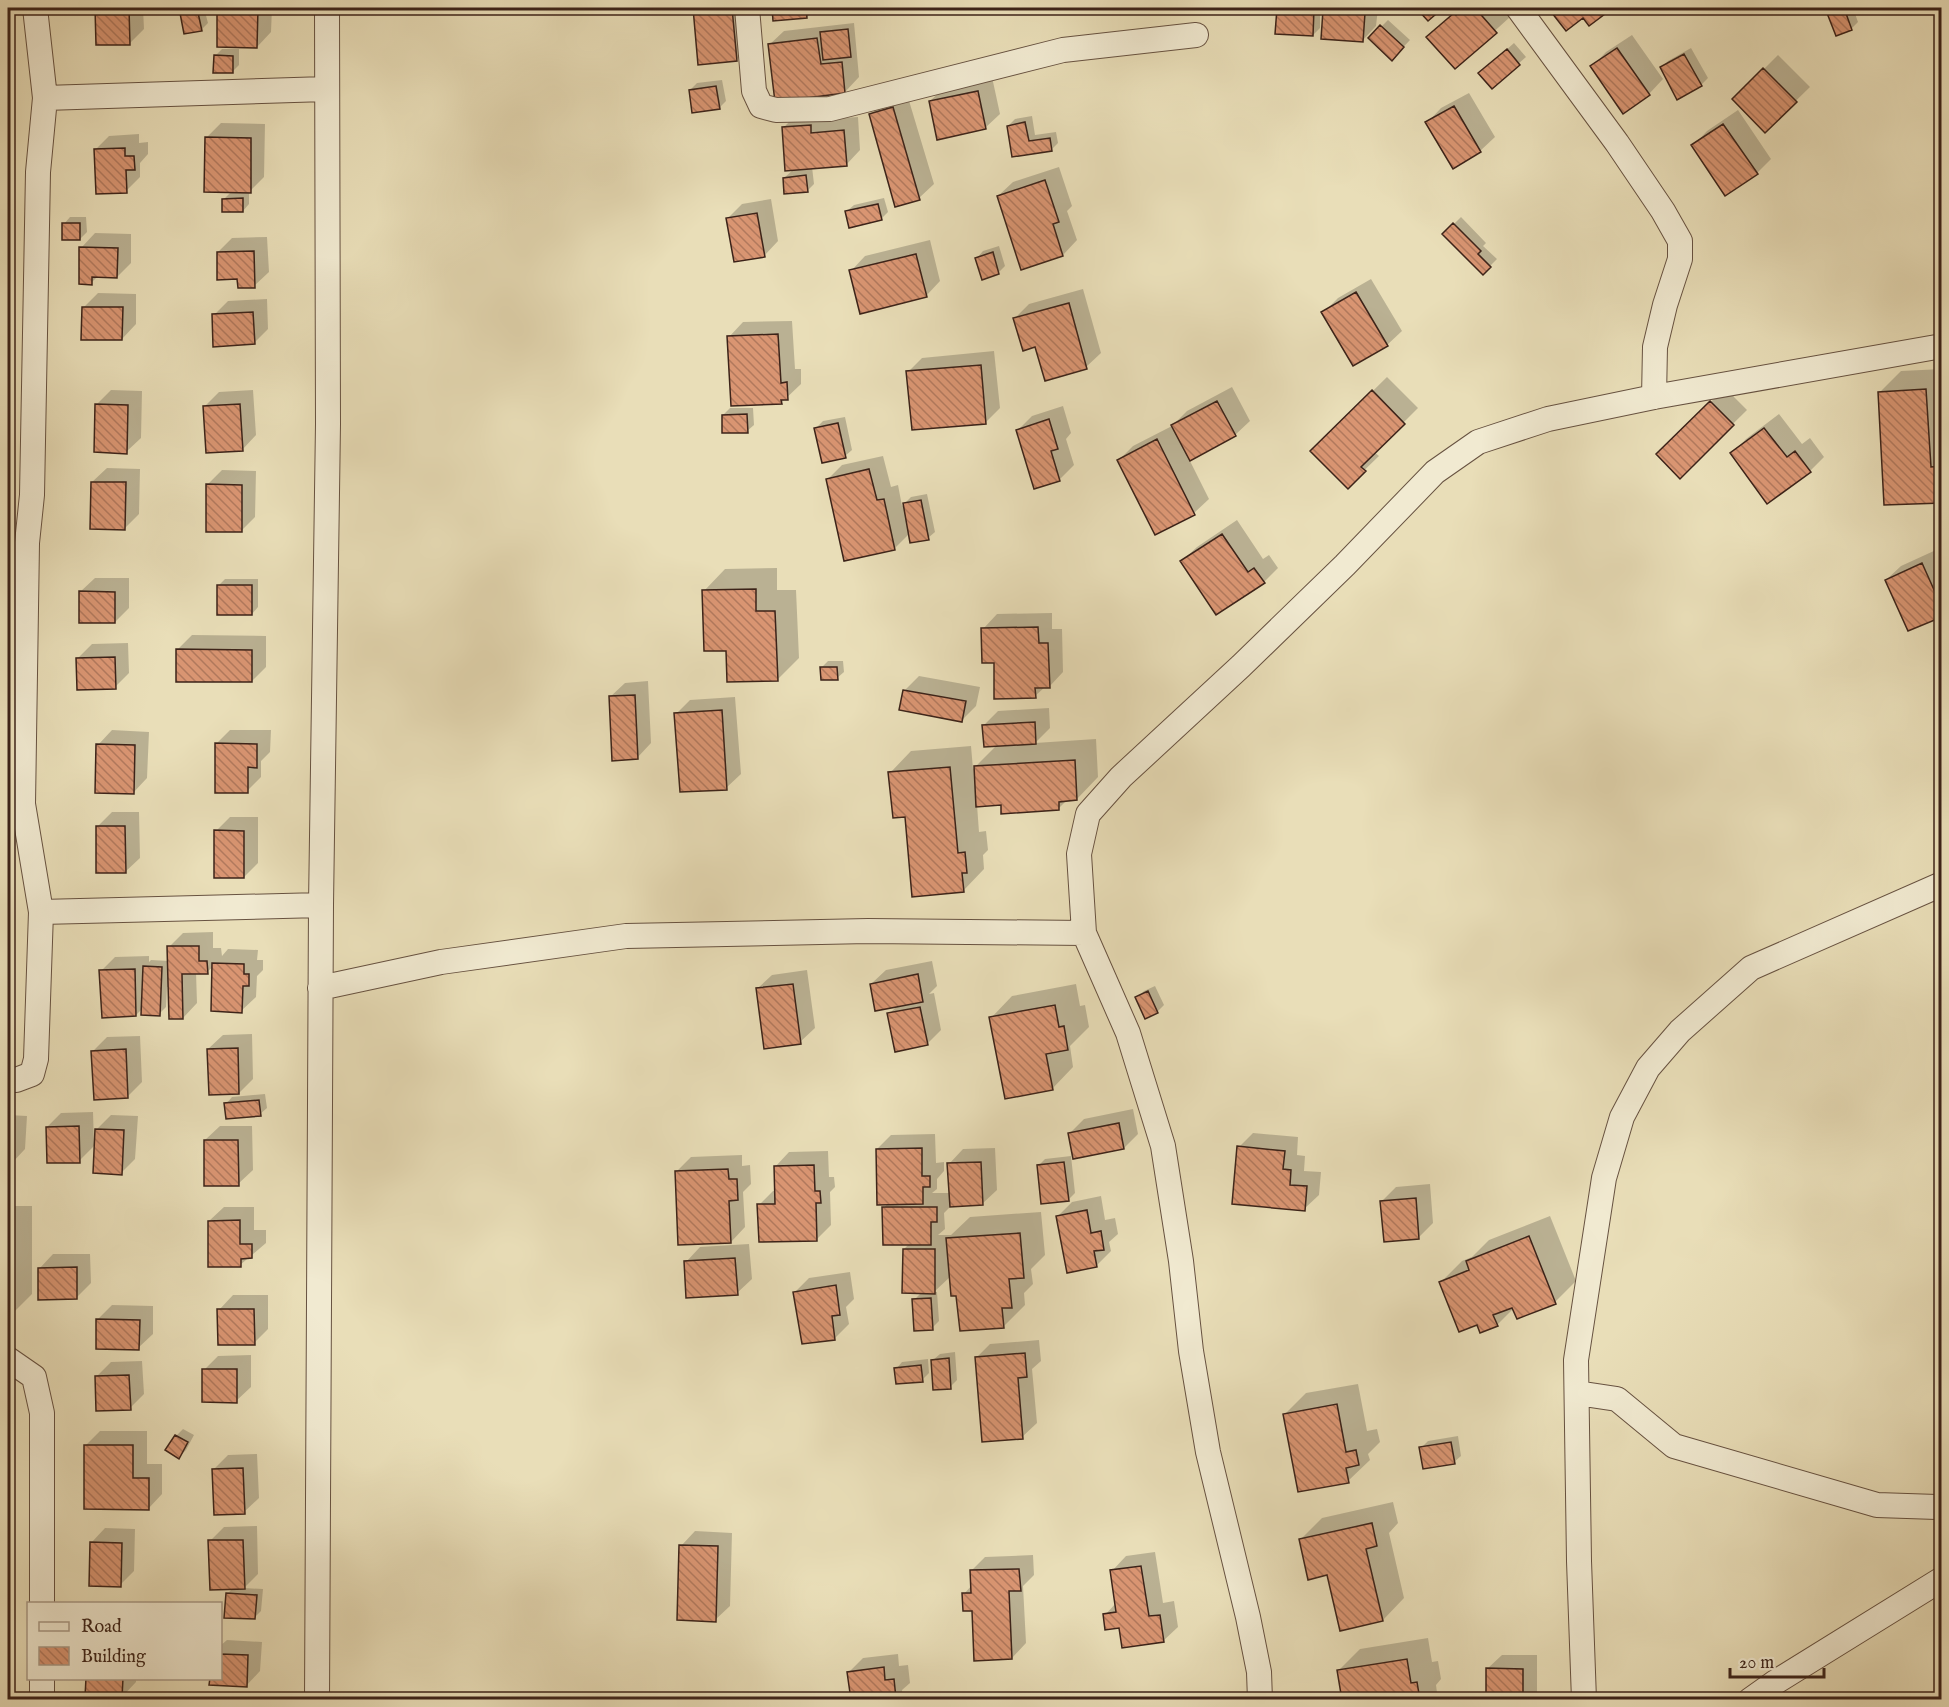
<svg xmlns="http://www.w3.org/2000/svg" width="1949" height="1707" font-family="'IM FELL English',serif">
<defs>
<pattern id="building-back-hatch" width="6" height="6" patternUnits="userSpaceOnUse" patternTransform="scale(1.5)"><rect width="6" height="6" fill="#d99572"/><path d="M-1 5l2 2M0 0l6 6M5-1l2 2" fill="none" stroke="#b1795d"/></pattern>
</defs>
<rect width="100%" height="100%" fill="#e9deb8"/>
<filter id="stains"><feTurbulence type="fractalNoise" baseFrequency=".00333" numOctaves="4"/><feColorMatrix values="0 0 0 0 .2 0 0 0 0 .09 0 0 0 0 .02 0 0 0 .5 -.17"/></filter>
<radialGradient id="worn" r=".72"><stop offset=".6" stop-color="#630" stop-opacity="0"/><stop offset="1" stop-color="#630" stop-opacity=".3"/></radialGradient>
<path fill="#0003" d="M97,8H143L144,29L130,43L98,44Z
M180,8H204L208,23L201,30L185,33Z
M219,8H272L271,32L257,47L218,46Z
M694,8H747L751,46L736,60L700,63Z
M774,8H816L807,17L775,20Z
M1278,8H1320V28L1313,35L1277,33Z
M1327,8H1378L1376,26L1362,41L1324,10Z
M1460,8H1501L1510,17L1455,67L1428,37Z
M1550,8H1611L1590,24L1583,16L1566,29Z
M1827,8H1853L1858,22L1851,29L1837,34Z
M1388,20L1410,40L1392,59L1370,38Z
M854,23L859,77L845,92L769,45L784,31Z
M1632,35L1663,79L1649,94L1592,67L1606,52Z
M1514,43L1526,57L1492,87L1487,67Z
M1691,48L1708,78L1701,85L1662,68L1668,61Z
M222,49H239V65L232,72L215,56Z
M1778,55L1810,87L1765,131L1734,99Z
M992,77L1000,114L985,128L930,101L945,87Z
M722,80L726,101L719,108L690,90L697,83Z
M1469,93L1495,137L1480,151L1427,123L1441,108Z
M907,94L934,184L919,198L870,115L885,100Z
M1738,110L1771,159L1757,173L1693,146L1707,131Z
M797,114L825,119L858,117L860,150L846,165L812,167L814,184L807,191L784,178L794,169L783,128Z
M1032,116L1035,135L1056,132L1058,143L1051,150L1013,156L1008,126L1015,119Z
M221,123L265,124L264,177L249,192V204L243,211L223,200L232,191L207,137Z
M139,134V143L148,142V154L140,163V177L126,191L95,150L109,136Z
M1059,167L1072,206L1067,211L1077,240L1063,255L998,196L1013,182Z
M884,198L888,212L881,219L847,211L854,205Z
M771,199L778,241L764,256L728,218L742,204Z
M70,217H86L87,232L80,239L64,224Z
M1461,217L1486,243L1483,246L1497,259L1483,273L1444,234Z
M95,233L131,234V263L117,277L98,276L91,283L81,248Z
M267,237L269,272L254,286L238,278L218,252L232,238Z
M930,240L940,281L926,296L851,271L865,256Z
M999,246L1005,266L998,273L977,258L983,251Z
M1371,279L1402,331L1387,345L1354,364L1323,313L1338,298Z
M1083,289L1101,353L1086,367L1036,345L1015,318L1029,304Z
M98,293L136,294V324L122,339L83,308Z
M267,299L268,329L254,343L214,315L228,301Z
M792,321L795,369H801V384L781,403L729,337L743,322Z
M994,351L1000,408L986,422L908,372L922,358Z
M1942,369V501L1879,393L1901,371Z
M1387,377L1418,408L1374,452L1379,456L1348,486L1312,451Z
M1232,387L1250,421L1235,435L1189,459L1209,499L1194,513L1155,533L1119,460L1133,446L1172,426L1187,411Z
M1725,388L1747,410L1680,476L1658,454Z
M111,390L142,391L141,438L126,452L97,404Z
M253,390L256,435L242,450L205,406L219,392Z
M1063,406L1071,433L1066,439L1074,465L1060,479L1035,487L1018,430L1032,416Z
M730,408H753L754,425L747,431L723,415Z
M1779,414L1802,444L1810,438L1824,457L1810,471L1732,454L1746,439Z
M845,417L852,450L845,456L816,428L823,421Z
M883,456L891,487L898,485L902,506L911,497L927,494L935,532L928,538L910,533L894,549L828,479L842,465Z
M107,468L140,469L139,514L125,528L92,482Z
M222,470L256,471L255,517L241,531L207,485Z
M1237,520L1263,559L1269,555L1278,568L1264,582L1182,561L1197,547Z
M1936,550L1942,562V615L1886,580L1901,566Z
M777,568V590H796L799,658L777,680L728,649L704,591L725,569Z
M95,578H129V608L115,622L80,592Z
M225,579H258V607L252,614L218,586Z
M1052,613V629H1062L1063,672L1049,687H1045L1035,696L995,661L983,629L997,614Z
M192,635L266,636V667L252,681L178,649Z
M128,643L129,673L115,687L78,658L92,644Z
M828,661H843L844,672L837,678L821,668Z
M919,676L980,687L976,706L962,720L901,709L905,690Z
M648,681L651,743L637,758L610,697L625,683Z
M735,697L741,774L726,788L676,714L690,700Z
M1049,708L1050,728L1035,743L1096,739L1098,777L1077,799L1067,800L1058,809L1002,804L977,805L979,832L986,831L988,850L983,855L984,869L963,891L906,815L890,773L911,751L971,746L973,769L997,745L984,725L998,711Z
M112,730L149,732L147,778L133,793L98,745Z
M230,730H271L270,752L261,761V777L247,791L216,744Z
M112,812H139L140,858L125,872L97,827Z
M230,817H258V863L244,877L216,831Z
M213,932V948H221L222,956L228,949L258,950L257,960H263V970L257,976L256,997L241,1011L214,966L207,972H196L197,1003L183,1018L170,987H167L166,1007L159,1014L143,1008L136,1015L101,971L115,957L149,956V962L151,960L169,961V947L183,933Z
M932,961L937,986L929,994L934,993L941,1030L927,1044L889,1014L898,1005L871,984L886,970Z
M807,970L815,1028L800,1042L757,989L772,975Z
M1076,984L1080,1006L1085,1005L1089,1027L1070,1046L1073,1067L1052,1089L991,1018L1012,996Z
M1155,986L1164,1005L1157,1012L1137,998L1144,991Z
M252,1034L253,1079L239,1093L208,1049L223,1035Z
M140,1036L142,1082L128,1096L93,1051L107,1037Z
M265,1094L267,1108L260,1114L226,1104L232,1097Z
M1133,1109L1138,1134L1124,1148L1070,1133L1084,1119Z
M93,1112L94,1144H96L97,1129L111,1115L138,1116L135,1159L121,1173L96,1144L79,1161L47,1127L61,1113Z
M8,1115L27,1116L25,1149L11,1164H8Z
M220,1126H252L253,1170L238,1184L205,1140Z
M1253,1133L1298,1137L1297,1155L1305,1156L1304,1171L1321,1172L1319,1195L1304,1209L1239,1147Z
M935,1134L936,1163L944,1162V1171L937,1179V1189L932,1193H950L949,1164L963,1149L995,1148L997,1190L982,1204L951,1206L944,1213L945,1229L938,1235H951L970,1217L1041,1212L1045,1255L1031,1269L1033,1284L1024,1293L1025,1305L1003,1327L958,1294L951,1276L934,1292H937L939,1321L932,1328L914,1300L922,1292L904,1249L910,1243L884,1208L888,1203L877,1149L891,1135Z
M828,1151L829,1177H834L835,1187L830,1192L831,1225L817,1239L759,1205L773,1191H776L775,1167L789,1152Z
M742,1155V1166L750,1165L751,1184L743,1192L745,1227L731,1242L677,1171L691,1157Z
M1071,1156L1075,1193L1068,1200L1038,1166L1045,1159Z
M1430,1184L1433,1223L1419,1237L1382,1201L1396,1187Z
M1101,1196L1105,1220L1115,1218L1118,1234L1109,1242L1111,1251L1096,1266L1058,1216L1072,1202Z
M8,1206H32V1294L10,1316H8Z
M224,1207H254V1230H266V1243L240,1265L209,1221Z
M1550,1216L1576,1281L1555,1302L1514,1308L1497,1325L1477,1323L1441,1282L1462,1261L1472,1257L1489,1240Z
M749,1244L752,1279L737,1293L686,1262L700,1247Z
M53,1254H90L91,1283L77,1297L39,1269Z
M850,1272L854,1299L846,1307L849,1324L835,1338L795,1292L809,1278Z
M233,1295H268V1329L254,1343L219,1310Z
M112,1305L153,1306V1334L138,1348L98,1319Z
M1039,1340L1041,1361L1032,1369L1037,1423L1022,1437L976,1358L990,1344Z
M955,1352L957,1380L950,1387L933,1360L940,1354Z
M251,1355V1387L236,1401L204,1370L218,1356Z
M928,1359L929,1373L922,1380L896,1369L902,1362Z
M142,1361L144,1394L130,1408L96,1377L111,1362Z
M1358,1384L1367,1431L1377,1429L1380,1442L1368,1454L1370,1460L1348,1481L1284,1415L1306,1393Z
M8,1416L9,1461L8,1462Z
M183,1429L194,1435L186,1450L179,1457L176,1436Z
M100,1431H147V1464H162V1494L148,1509L86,1445Z
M1458,1436L1461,1456L1454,1462L1421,1448L1428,1441Z
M257,1454L259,1498L244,1512L214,1469L228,1455Z
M1393,1502L1398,1523L1389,1533L1404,1598L1383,1620L1328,1573L1300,1540L1322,1518Z
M257,1526L258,1574L244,1588L263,1589L261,1611L254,1618L227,1594L233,1588L210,1541L224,1527Z
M105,1528L135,1529L134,1571L120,1585L91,1543Z
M695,1531L732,1533L730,1606L715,1620L681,1546Z
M1155,1552L1163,1603L1174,1601L1178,1627L1163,1641L1120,1626L1105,1615L1116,1603L1112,1571L1126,1556Z
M1033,1555L1034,1575L1023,1586L1026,1643L1012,1658L973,1609L964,1594L972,1585L971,1571L985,1557Z
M1428,1638L1432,1662L1438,1661L1441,1679L1436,1685L1438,1700H1343L1338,1671L1360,1649Z
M227,1640L262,1642L260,1671L246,1686L220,1678V1646Z
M898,1654L899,1666L908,1665L910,1683L902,1690L903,1700H852L849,1672L863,1658Z
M1502,1655H1537V1700H1487V1669Z
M87,1678H136V1682L122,1697Z"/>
<path fill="url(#building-back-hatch)" stroke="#3c2319" stroke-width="1.5" d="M95,8H129L130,45H96Z
M179,8H197L202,31L184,34Z
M217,8H258L257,48L217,47Z
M693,8H732L737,61L698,65Z
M772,8H806L807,18L773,21Z
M1277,8L1314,9L1313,36L1275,34Z
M1416,8H1443L1428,21Z
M1464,8H1475L1497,33L1455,69L1426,37L1454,13L1456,15Z
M1548,8H1613L1589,26L1583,18L1566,31Z
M1825,8H1844L1852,30L1836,36Z
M1323,10L1365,13L1363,42L1321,39Z
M1380,25L1404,47L1392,61L1368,38Z
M848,29L851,57L823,60L820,32Z
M817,38L821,64L842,62L845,93L775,102L768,44Z
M1617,48L1650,95L1623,114L1590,66Z
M1507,49L1520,65L1492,89L1478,73Z
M1684,54L1702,86L1677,100L1660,67Z
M214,55L233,56V73H213Z
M1763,68L1797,102L1765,133L1732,99Z
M716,86L720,109L692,113L689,90Z
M978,91L986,129L937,140L929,101Z
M1454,106L1481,152L1453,169L1425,122Z
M893,107L920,200L895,207L869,114Z
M1025,122L1029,141L1050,138L1052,151L1012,157L1007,126Z
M1723,124L1758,174L1725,196L1691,145Z
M811,125V133L844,130L847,166L785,171L782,127Z
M205,137L251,138V193L204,192Z
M125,148V156H134L135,170H126L127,193L96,194L94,149Z
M806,175L808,192L784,194L783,178Z
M1045,180L1059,222L1053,224L1063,256L1021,270L997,196Z
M243,198V212H222V199Z
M878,204L882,220L849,228L845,211Z
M757,213L765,257L734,262L726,218Z
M62,223H80V240H62Z
M1453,223L1481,251L1478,254L1491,267L1483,275L1442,234Z
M79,247L118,248L117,278L92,277V285L79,284Z
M254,251L255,288H238L237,279L217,280V252Z
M993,252L999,274L982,280L975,258Z
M916,254L927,297L860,314L849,270Z
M1356,292L1388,346L1353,366L1321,312Z
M1069,303L1087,369L1045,381L1035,347L1023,351L1013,318Z
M82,307H123L122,340H81Z
M253,312L255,344L213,347L212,314Z
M778,334L781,383L787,382L788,400H781L782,404L731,406L727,336Z
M981,365L986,424L912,430L906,371Z
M1926,389L1931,467L1942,466V503L1884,505L1878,392Z
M1372,390L1405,424L1361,467L1366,471L1348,489L1310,451Z
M1217,401L1236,436L1190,461L1171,425Z
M1710,401L1734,425L1680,479L1656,454Z
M95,404L128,405L127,454L94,452Z
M240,404L243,451L206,453L203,406Z
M747,414L748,433H722V415Z
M1049,419L1058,449L1051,451L1060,481L1034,489L1016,430Z
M838,423L846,458L822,463L814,428Z
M1764,428L1787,457L1795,451L1811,472L1767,504L1730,453Z
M1157,439L1195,515L1155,535L1117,460Z
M869,469L877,500L884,499L895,550L844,561L826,479Z
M91,482H126L125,530L90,529Z
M206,484L242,485V532H206Z
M921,500L929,540L910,543L903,503Z
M1222,534L1248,572L1254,568L1265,583L1216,615L1180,561Z
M1922,563L1935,592L1939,590L1942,596V617L1908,631L1885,580Z
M217,585H252V615H217Z
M756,589V611H775L778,681L727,682L726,651H704L702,590Z
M79,591L115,592V623H79Z
M1038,627L1039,643H1048L1050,688H1035L1036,698L994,699V663H982L981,628Z
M176,649L252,650V682H176Z
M115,657L116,689L77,690L76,658Z
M820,667H837L838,680H821Z
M903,690L966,701L962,722L899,710Z
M635,695L638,759L612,761L609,696Z
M722,710L727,790L680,792L674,713Z
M1035,722L1036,744L984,747L982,725Z
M215,743L257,744V768L248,767V793H215Z
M96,744L135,745L134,794L95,793Z
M1075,760L1077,800L1059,802V810L1001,814V805L976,807L974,766Z
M950,767L958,853L965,852L967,873H962L964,892L912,897L905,817L893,818L888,772Z
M96,826H125L126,873H96Z
M214,830L244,831V878H214Z
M167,946H199V961H207L208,974H182L183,1019H169Z
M212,963L244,964V974H249V986H243L242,1013L211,1011Z
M143,966L162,967L160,1016L141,1015Z
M135,969L136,1016L102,1018L99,970Z
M918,974L923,1002L875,1011L870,984Z
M793,984L801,1044L764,1049L756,988Z
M1148,991L1158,1013L1145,1019L1135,997Z
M1055,1005L1059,1027L1064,1026L1068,1050L1046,1054L1053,1090L1005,1099L989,1017Z
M920,1007L928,1045L895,1052L887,1013Z
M238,1048L239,1094L209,1095L207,1049Z
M126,1049L128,1098L94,1100L91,1051Z
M259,1100L261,1116L226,1119L224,1103Z
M1119,1123L1124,1149L1073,1159L1068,1133Z
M79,1126L80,1163H47L46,1127Z
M8,1129L13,1130L11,1165H8Z
M95,1129L124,1130L122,1175L93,1173Z
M204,1140H238L239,1186H204Z
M1237,1146L1285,1151L1283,1169L1291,1170L1290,1185L1307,1186L1305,1211L1232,1204Z
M922,1148V1176H930V1187H923V1204L877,1205L876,1149Z
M981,1162L983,1205L950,1207L947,1163Z
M1064,1162L1069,1201L1041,1204L1037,1165Z
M814,1165L815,1191H820L821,1203H816L817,1241L759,1242L757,1204H775L774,1166Z
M728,1169L729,1179H737L738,1200L729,1201L731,1243L678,1245L675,1171Z
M1416,1198L1419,1239L1384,1242L1380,1201Z
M882,1207H937V1222H931V1245H883Z
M1087,1210L1091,1233L1101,1231L1104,1250L1094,1251L1097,1267L1067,1273L1056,1216Z
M240,1220V1244H252V1258L241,1259V1267H208V1221Z
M8,1227H11V1317H8Z
M1020,1233L1024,1278L1009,1279L1012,1308H1002L1004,1328L960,1331L956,1296H951L946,1238Z
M1529,1236L1556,1304L1517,1319L1512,1308L1493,1315L1498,1326L1480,1333L1477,1325L1459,1332L1439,1282L1469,1270L1466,1261Z
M903,1249H935V1294L902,1293Z
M735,1258L738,1295L686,1298L684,1261Z
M77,1267V1299L38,1300V1268Z
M836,1285L840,1315L832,1316L835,1340L802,1344L793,1292Z
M931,1298L933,1330L914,1331L912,1299Z
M217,1309H254L255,1345H218Z
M96,1319L140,1320L139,1350L96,1349Z
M1025,1353L1027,1377L1018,1378L1023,1439L982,1442L975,1357Z
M949,1358L951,1389L933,1390L931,1360Z
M921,1365L923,1382L896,1384L894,1368Z
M202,1369H237V1403L202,1402Z
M129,1375L131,1410L96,1411L95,1376Z
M1337,1404L1346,1452L1356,1450L1359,1465L1346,1468L1349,1483L1298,1492L1283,1414Z
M175,1435L188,1442L179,1459L165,1450Z
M1451,1442L1455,1464L1423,1469L1419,1447Z
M84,1445H133V1478H149V1510L84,1509Z
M243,1468L245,1514L214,1515L212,1469Z
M1372,1523L1377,1546L1366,1549L1383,1621L1340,1631L1327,1575L1308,1580L1299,1539Z
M208,1540H243L245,1589L210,1590Z
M90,1542L122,1543L121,1587L89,1586Z
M679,1545L718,1546L716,1622L677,1620Z
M1141,1566L1149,1616L1160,1615L1164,1642L1122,1648L1119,1628L1105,1630L1103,1614L1116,1612L1110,1570Z
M1019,1569L1021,1591H1009L1012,1659L974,1661L972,1611H963L962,1593H971L970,1570Z
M226,1593L257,1595L255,1619L224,1618Z
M220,1654L248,1655L247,1687L209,1685L210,1678H220Z
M1407,1659L1411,1683L1417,1682L1420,1700H1342L1337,1670Z
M884,1667L885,1680L894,1679L896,1698L851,1700L847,1672Z
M1486,1668L1523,1669V1700H1486Z
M86,1678H123L122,1698L85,1697Z"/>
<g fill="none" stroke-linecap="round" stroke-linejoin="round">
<defs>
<path id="minor" d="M747,8L754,91L761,106L776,110L830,109L1063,50L1196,35
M1518,8L1617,143L1663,211L1680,241V259L1665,305L1655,347L1654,397
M45,98L326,89
M41,912L321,905
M320,988L441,962L626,936L868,931L1084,933
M8,1080H16L32,1074L36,1059L41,912L23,804L27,543L32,495L38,172L45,98L35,8
M8,1359L34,1377L42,1413V1604
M1577,1393L1617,1399L1674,1446L1877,1505L1937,1507L1942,1505
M42,1678V1700
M317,1700L321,905L328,424L327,8
M1260,1700L1259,1672L1248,1617L1208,1452L1191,1351L1181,1261L1163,1146L1128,1033L1084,933L1079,854L1088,814L1121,777L1241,666L1345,565L1435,472L1478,442L1548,419L1654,397L1942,346
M1584,1700L1579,1561L1576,1360L1604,1178L1622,1117L1648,1068L1680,1031L1751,968L1942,884
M1750,1700L1774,1683L1942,1579"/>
</defs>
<use href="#minor" stroke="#675241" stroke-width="26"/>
<use href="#minor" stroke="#f1ead1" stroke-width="24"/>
</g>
<rect width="1949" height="1707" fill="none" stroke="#e9deb8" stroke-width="30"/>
<rect x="9" y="9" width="1931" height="1689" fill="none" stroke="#3c2319" stroke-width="3"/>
<rect x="15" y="15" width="1919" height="1677" fill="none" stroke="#3c2319" stroke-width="1.5"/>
<rect x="27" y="1602" width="195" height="78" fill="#f1ead1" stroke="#a99a87" stroke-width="1.5"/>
<rect x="39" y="1622" width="30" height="9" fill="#f1ead1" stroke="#a99a87" stroke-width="1.5"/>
<text x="81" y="1632" font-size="18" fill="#3c2319">Road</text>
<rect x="39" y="1647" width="30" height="18" fill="url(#building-back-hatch)" stroke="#a99a87" stroke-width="1.5"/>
<text x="81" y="1662" font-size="18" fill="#3c2319">Building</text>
<path d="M1730 1668v9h94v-9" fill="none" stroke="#3c2319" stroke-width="3"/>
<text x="1739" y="1668" font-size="18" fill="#3c2319" stroke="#f1ead1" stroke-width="4.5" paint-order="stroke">20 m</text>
<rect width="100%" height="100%" filter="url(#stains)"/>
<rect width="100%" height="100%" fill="url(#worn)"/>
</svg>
